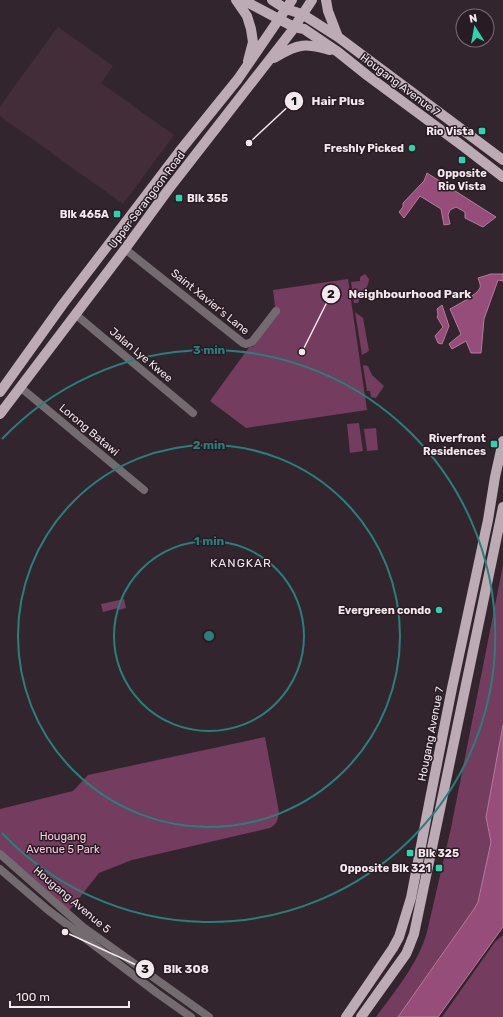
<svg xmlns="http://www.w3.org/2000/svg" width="503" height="1017" font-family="Rubik,sans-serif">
<rect width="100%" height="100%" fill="#33252d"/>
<path fill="#422d39" d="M58,27L113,66L101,83L174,135L123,204L0,116V106Z"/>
<path fill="#743c5e" d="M365,274L369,279C369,288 360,294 358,303H354L351,282L360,281V277Z
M348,279L367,410L246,428L210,401L250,346L253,347L276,315L273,290Z
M355,312L363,318L369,351L362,355Z
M364,365L368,366L372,375L384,386L376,398L371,397L370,391H367L363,366Z
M359,423L363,451L350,453L347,424Z
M376,428L378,450L367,451L364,429Z
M503,565V725L486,817L491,842L478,902L474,909L398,1017H376C395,991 418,964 427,932L451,828Z
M124,599L126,608L119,610L118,608L103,612L101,604Z
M265,737L279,812C278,820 277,824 270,828L132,860L99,873L69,911L0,850V809L73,791L88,775Z
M503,935V1017H442L495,942Z"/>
<path fill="#974d7a" stroke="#b27c9c" d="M427,173L496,217L483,227L465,218V212L456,207L450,210L448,215L450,224L444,225L441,209L420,196L404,218L399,212L403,207V203L424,181Z
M491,274H503V281L498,280L484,319L481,353H471L466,341L452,349L449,344L461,334L450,309C457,305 477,295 480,288C481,285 479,281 478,278Z
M442,305L449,326L442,344L438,343L435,336L443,327L437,317L438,315L437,309Z
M503,725V927L438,1017H398L474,909L478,902L491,842L486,817Z"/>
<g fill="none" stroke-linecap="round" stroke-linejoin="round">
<path stroke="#736b6f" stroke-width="8" d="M125,249L243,343L246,344L252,342L276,311
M75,314L193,413
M20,387L144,490
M0,854L83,927L209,1017
M0,869L48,910L157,993L191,1017"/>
<path stroke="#bcabb4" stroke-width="10" d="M236,0L247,16L251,29L253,42L248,61
M243,0L294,27L304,29L338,52L368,76L464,147L503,177
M272,0L286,9L302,14L338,37L503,160
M326,0L328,11L338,37
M274,58C281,54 292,47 301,46C310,44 321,48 330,50
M0,392L63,304L112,240L179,152L238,79L292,0
M0,414L125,249L168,190L291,32L312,0
M346,1017L393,948L399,937L411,898L430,799L452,688L488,520L495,477L503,441
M361,1017L406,954L409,947L414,934L503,507"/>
</g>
<g fill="none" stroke="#26817b" stroke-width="2">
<circle cx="209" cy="636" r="95"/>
<circle cx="209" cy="636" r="191"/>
<path d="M2 439A286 286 0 1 1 2 833"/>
</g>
<g fill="#28d5ad" stroke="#291b23" stroke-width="1.5">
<rect x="478" y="127" width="8" height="8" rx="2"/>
<circle cx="412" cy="148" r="4"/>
<rect x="458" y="156" width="8" height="8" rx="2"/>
<rect x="175" y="194" width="8" height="8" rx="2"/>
<rect x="113" y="210" width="8" height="8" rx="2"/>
<rect x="490" y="440" width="8" height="8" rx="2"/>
<circle cx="439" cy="610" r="4"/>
<rect x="406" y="849" width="8" height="8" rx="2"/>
<rect x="435" y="864" width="8" height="8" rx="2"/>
</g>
<g text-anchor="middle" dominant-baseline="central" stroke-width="3" stroke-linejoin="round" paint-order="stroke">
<g font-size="11" fill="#f2e8ed" stroke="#291b23">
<text transform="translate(400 85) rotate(37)">Hougang Avenue 7</text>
<text transform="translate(147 200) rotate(-53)">Upper Serangoon Road</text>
<text transform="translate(210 302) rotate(39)">Saint Xavier's Lane</text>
<text transform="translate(141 355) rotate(40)">Jalan Lye Kwee</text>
<text transform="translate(89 430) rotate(40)">Lorong Batawi</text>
<text transform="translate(431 734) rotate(-79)">Hougang Avenue 7</text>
<text transform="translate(72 900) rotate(40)">Hougang Avenue 5</text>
</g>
<g font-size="11" font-weight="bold" fill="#f2e8ed" stroke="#291b23" text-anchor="end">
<text x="474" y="131">Rio Vista</text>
<text x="404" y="148">Freshly Picked</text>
<text x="462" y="173" text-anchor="middle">Opposite<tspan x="462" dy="13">Rio Vista</tspan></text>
<text x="187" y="198" text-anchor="start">Blk 355</text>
<text x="109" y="214">Blk 465A</text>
<text x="486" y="438">Riverfront<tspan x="486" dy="13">Residences</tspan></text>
<text x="431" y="610">Evergreen condo</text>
<text x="418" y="853" text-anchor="start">Blk 325</text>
<text x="431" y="868">Opposite Blk 321</text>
</g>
<g font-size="11" fill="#f8cce4" stroke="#291b23">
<text x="63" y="836">Hougang<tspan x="63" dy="13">Avenue 5 Park</tspan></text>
</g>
<g font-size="12" letter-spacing="1" fill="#f2e8ed" stroke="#291b23">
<text x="241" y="563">KANGKAR</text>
</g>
</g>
<circle cx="209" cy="636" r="6" fill="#26817b" stroke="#291b23" stroke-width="2"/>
<g font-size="12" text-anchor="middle" font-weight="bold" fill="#26817b" stroke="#291b23" stroke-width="3" stroke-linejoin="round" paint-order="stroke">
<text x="209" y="354">3 min</text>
<text x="209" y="449">2 min</text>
<text x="209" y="545">1 min</text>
</g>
<path fill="none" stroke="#f2e8ed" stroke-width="1.5" d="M249 143L294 101M302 352L331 294M65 932L145 969"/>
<g fill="#f2e8ed" stroke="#291b23" stroke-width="1.5">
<circle cx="249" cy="143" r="4"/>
<circle cx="302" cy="352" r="4"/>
<circle cx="65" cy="932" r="4"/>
<circle cx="294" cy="101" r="10"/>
<circle cx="331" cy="294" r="10"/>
<circle cx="145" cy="969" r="10"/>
</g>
<g font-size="12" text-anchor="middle" font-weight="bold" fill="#111">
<text x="294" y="105">1</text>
<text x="331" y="298">2</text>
<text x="145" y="973">3</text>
</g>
<g font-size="12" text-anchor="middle" font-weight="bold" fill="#f2e8ed" stroke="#291b23" stroke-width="3" stroke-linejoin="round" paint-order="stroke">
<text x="338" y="105">Hair Plus</text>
<text x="410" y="298">Neighbourhood Park</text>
<text x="186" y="973">Blk 308</text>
</g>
<g transform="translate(475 28) rotate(349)"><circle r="19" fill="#291b23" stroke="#796d74"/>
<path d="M0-3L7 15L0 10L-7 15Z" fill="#28d5ad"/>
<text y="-6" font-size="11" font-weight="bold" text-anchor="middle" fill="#f2e8ed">N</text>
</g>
<path d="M10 1001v6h119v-6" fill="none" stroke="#f2e8ed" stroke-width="2"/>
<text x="16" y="1001" font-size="12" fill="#f2e8ed" stroke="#291b23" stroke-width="3" paint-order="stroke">100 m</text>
</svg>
